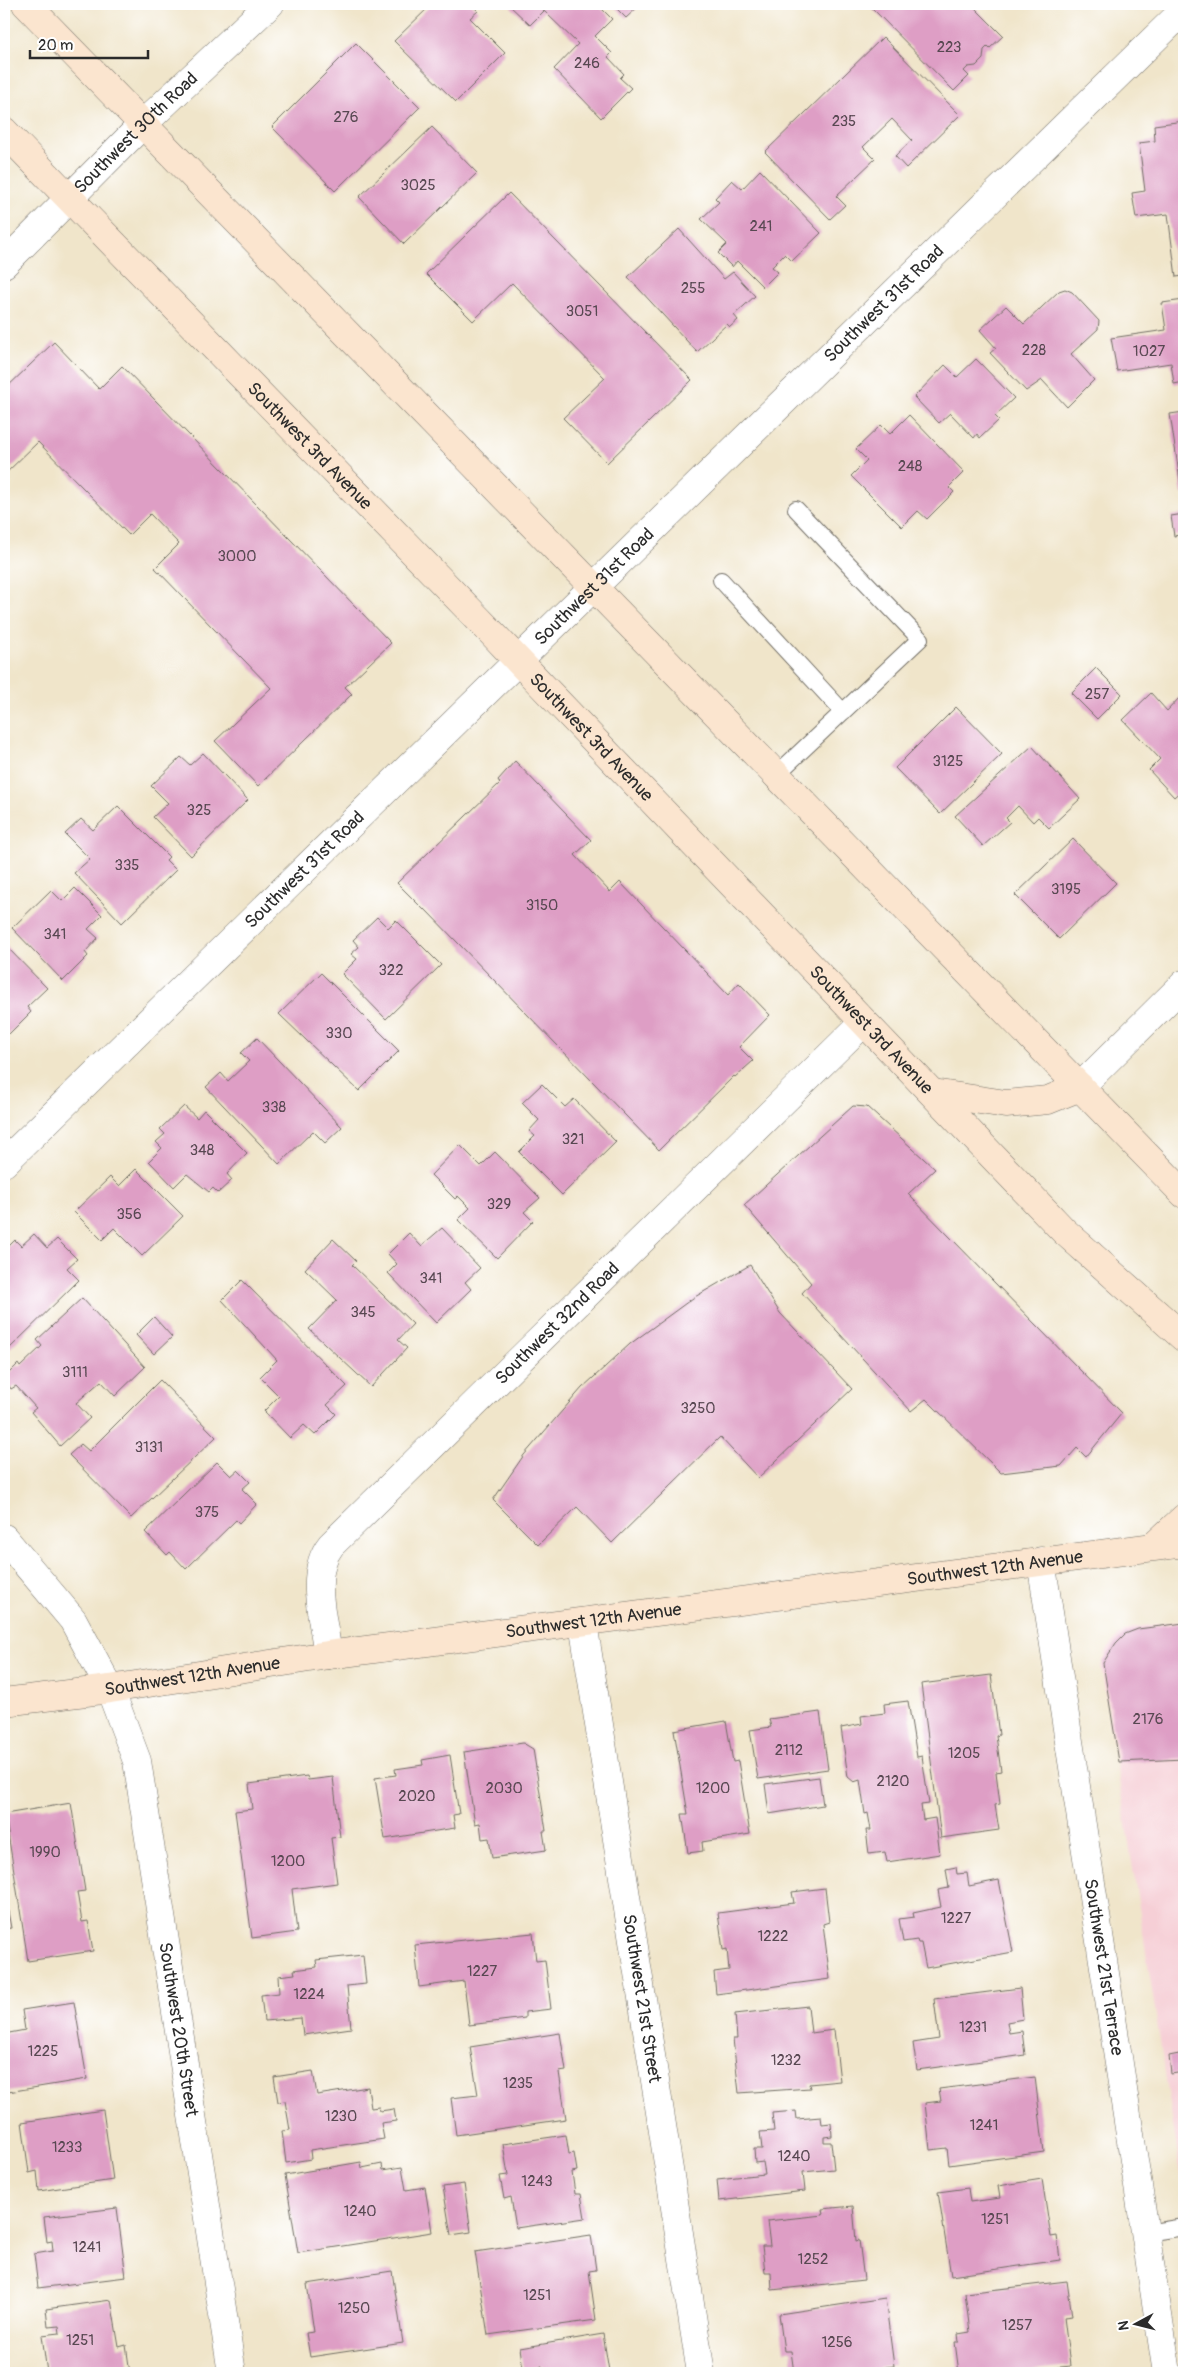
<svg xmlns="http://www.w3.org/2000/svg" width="1188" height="2377" font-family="Pangolin,sans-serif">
<rect width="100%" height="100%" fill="#fff"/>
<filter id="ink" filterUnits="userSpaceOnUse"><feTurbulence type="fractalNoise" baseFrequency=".02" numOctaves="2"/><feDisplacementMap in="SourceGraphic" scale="10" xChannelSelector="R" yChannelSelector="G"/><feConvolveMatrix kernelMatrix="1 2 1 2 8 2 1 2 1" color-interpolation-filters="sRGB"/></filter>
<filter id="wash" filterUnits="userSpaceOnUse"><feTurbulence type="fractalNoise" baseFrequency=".0096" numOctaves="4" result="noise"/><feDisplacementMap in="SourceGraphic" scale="20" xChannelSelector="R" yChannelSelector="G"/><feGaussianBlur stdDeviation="1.12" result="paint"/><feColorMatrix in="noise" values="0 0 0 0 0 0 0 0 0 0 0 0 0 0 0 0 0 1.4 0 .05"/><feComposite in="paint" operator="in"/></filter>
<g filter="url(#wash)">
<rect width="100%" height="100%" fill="#f0e5ca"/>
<path fill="#f6cfd6" d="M1184,1621V2194L1101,1666L1107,1650L1119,1635L1134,1627Z"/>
<g id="blocks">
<path fill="#de9ec5" d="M432,4H471L478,11L470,18L505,53L456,102L394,41Z
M508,4H597L612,19L595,36L612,53L608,57L624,74L620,78L631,88L601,118L554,69L578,44L544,11L530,25Z
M612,4H641L626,18Z
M868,4H971L1003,36L990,48L988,46L984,50L983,59L976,66L968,67L964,71L969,76L954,91Z
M883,37L960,115L906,168L895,156L912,140L892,119L863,147L875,159L836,196L845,205L830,219L765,152Z
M356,43L420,107L335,191L272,127Z
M1184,121V276L1176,277L1168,214L1136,218L1132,193L1145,191L1139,143L1155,141L1154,125Z
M432,127L477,173L404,244L359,197Z
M760,170L821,233L792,261L785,254L772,267L778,272L763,287L737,261L732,267L718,253L727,244L701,219L719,202L715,198L732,180L742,189Z
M509,193L692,380L607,463L563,418L605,378L512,283L473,321L426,274Z
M679,229L724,279L733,272L755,296L734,315L738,320L730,327L727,324L697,352L628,277Z
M1065,289L1072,292L1099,321L1098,329L1071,354L1094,380L1067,407L1042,380L1026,391L990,353L996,348L980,330L1006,306L1024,324L1059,291Z
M1184,300V382L1174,384L1171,363L1117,371L1111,338L1166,330L1162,303Z
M54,342L99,389L122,366L391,643L345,687L352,694L258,786L215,741L271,688L155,568L179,544L150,514L129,535L38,442L4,475V390Z
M976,359L1014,398L995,416L999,420L980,438L977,434L974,438L950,413L939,423L914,397L945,365L957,377Z
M1184,412V494H1182L1170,414Z
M909,415L964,472L949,487L954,492L927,519L918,511L902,527L851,476L867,460L856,449L881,425L890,434Z
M1184,514V534L1174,536L1171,516Z
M1096,668L1122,694L1097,719L1071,693Z
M1151,693L1167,711L1180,697L1184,702V788L1174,797L1149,770L1160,759L1123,720Z
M956,707L1002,754L940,814L895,768Z
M1032,746L1080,799L1049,828L1038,817L1033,822L1018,806L1006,818L1010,822L983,846L955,816Z
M203,753L248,800L191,856L153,817L168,803L151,786L181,757L190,765Z
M515,761L591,840L575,855L610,892L620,882L728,995L739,983L770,1015L739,1047L753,1061L735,1077L734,1076L659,1150L425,909L424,910L397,883L500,783L498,780Z
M118,806L169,857L166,860L176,870L122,923L74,873L90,859L65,834L81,819L93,830Z
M1073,839L1116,883L1059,939L1015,895Z
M75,888L102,915L88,929L98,938L85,952L88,956L63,981L12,928L51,890L62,901Z
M377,917L388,928L396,920L441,965L386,1019L342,974L357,959L351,954L359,947L353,940Z
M4,944L47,988L27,1007L31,1012L4,1039Z
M321,973L399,1051L359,1091L279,1014Z
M257,1038L342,1127L325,1143L313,1131L279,1164L206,1087L221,1073L228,1081L249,1061L241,1053Z
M542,1084L565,1107L574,1099L616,1142L562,1195L519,1152L535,1136L529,1131L539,1120L522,1103Z
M184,1106L197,1118L204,1110L247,1153L227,1174L232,1180L218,1193L213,1188L209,1192L187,1174L174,1187L149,1161L162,1148L156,1142L165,1134L160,1129Z
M853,1106L867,1107L935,1169L908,1194L1122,1413L1086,1457L1077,1448L1061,1466L1001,1473L926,1399L911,1411L802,1293L811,1283L744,1205Z
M460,1145L481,1166L495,1152L540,1198L524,1212L533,1221L497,1258L458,1220L470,1208L458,1196L455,1199L431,1175Z
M136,1169L183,1216L142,1256L114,1228L102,1240L74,1212L110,1177L119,1186Z
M442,1228L480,1268L465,1282L471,1289L436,1323L388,1273L397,1264L388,1254L409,1233L421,1246Z
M34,1234L47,1248L57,1239L77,1259L67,1268L79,1280L6,1352L8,1354L4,1359V1251L15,1240L21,1246Z
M333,1239L356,1261L352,1265L413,1324L398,1340L407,1348L371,1387L309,1329L337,1300L305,1269Z
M750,1265L780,1313L852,1389L758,1478L720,1437L612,1543L577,1507L538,1545L493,1500L524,1455L582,1388L630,1344L693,1298Z
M242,1280L347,1386L327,1405L336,1414L315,1435L304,1425L290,1438L264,1411L279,1396L260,1377L277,1360L222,1300Z
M82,1298L145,1367L115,1396L101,1381L76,1403L90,1418L60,1446L31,1412L36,1408L16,1386L11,1389L4,1378L18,1364L20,1367L42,1346L37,1340Z
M154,1317L172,1337L154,1354L136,1335Z
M160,1380L216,1437L131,1518L69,1455L81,1444L89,1451Z
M217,1462L231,1476L238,1470L250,1482L242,1489L257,1504L239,1523L236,1520L186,1569L170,1552L167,1555L145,1532Z
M1184,1623V1759L1119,1762L1103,1663L1116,1643L1125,1634L1138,1629Z
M991,1675L999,1735L996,1736L1001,1771L996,1772L1000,1804L995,1805L999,1830L941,1838L921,1684Z
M908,1701L917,1757L922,1756L929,1804L921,1805L923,1820L935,1818L940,1854L887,1862L885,1852L869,1854L866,1830H871L868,1813L865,1814L860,1780L854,1782L848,1777L841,1728L862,1724L861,1716L885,1713L884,1704Z
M820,1712L828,1769L758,1779L750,1730L771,1727L769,1719Z
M726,1721L733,1762L738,1761L750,1834L702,1842L703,1851L688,1853L682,1814H688L674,1730Z
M523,1743L533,1749L546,1831H543L546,1850L492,1858L489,1838L482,1839L480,1823L475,1824L464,1752Z
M450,1755L459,1814L453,1815L455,1828L385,1839L375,1778L396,1775L395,1769L423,1765L422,1760Z
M307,1776L308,1780L333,1777L340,1837L331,1838L337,1883L292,1889L297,1932L252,1938L235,1811L252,1809L249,1784Z
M819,1777L823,1805L769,1814L765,1784Z
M71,1803L85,1891L77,1892L82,1922L88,1921L93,1951L28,1961L5,1814Z
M956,1867L957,1874L967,1873L969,1886L999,1880L1013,1952L926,1968L921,1943H918L917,1940L903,1942L899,1919L914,1917L913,1913L941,1907L938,1890L949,1888L946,1869Z
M825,1888L829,1922L823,1924L830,1979L716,1994L714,1972L729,1970L727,1949L723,1950L718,1913L794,1903L792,1892Z
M4,1889L11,1928L4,1929Z
M533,1933L536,1961L545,1960L551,2009L525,2012V2018L469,2025L464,1981L419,1987L415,1945Z
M363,1955L366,1984L347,1986L351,2028L303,2035L301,2018L264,2021L261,1995L279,1993L278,1976L295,1974L294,1970L317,1967L316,1960Z
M1020,1988L1023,2019L1007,2022L1009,2033L1022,2031L1025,2055L917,2070L913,2043L939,2039L934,1999Z
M74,2002L87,2079L8,2092L4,2068V2034L25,2030L22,2010Z
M808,2006L811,2033L834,2030L840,2081L809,2084L810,2088L739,2093L733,2039H737L735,2014Z
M560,2033L566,2071L559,2072L566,2119L456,2135L451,2098L478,2095L470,2047Z
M1184,2053V2072L1171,2074L1169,2056Z
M313,2071L317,2095L368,2087L371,2108L379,2107L380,2111L394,2109L396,2121L381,2123L384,2139L310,2150L311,2159L286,2163L282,2131L290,2130L285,2101L278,2102L274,2077Z
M1035,2077L1044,2152L949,2165L947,2148L930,2150L925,2103L941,2101L939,2089Z
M103,2110L113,2180L39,2191L37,2171L29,2173L22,2122Z
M796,2111L797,2119L821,2117L822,2124L831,2123L832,2136L824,2137V2142H831L834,2169L803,2172L805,2191L719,2201L717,2179L765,2174L763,2162L755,2163L754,2149H762L760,2132L774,2131L772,2113Z
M566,2135L569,2154L574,2153L577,2171L572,2172L575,2194H581L585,2218L516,2228L511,2197L504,2199L500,2176L508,2175L503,2144Z
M361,2162L362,2168L382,2164L383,2170L402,2167L406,2190L425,2187L432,2232L298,2253L285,2175Z
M1042,2179L1051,2237L1057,2236L1060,2260L951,2276L938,2192L968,2188L970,2202L1000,2198L998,2186Z
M464,2184L471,2232L451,2235L443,2187Z
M853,2206L856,2241L859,2240L864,2280L772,2290L771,2272H765L762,2246H770L767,2221L823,2215L822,2209Z
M117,2208L126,2277L38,2288L34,2254L53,2251L52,2241L47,2242L44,2217Z
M591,2235L596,2270L589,2271L596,2320L488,2335L475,2252Z
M392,2271L403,2343L310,2357L306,2333L314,2332L307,2284Z
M1067,2281L1072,2316L1064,2317L1070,2366L1005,2373H959L955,2342H959L958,2334L970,2332L965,2293Z
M885,2298L894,2366L879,2368L880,2373H794L791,2351H784L779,2314Z
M111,2300L119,2347L126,2345L130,2373H47L42,2335L60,2333L59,2326L48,2327L46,2309Z
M603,2334L609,2371H602L603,2373H544L542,2366L523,2369L520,2348Z"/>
</g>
</g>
<g filter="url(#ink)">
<use href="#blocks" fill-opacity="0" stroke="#706c63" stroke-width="1"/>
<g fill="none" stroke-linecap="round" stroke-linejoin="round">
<defs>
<path id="lane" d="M721,580L843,712
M777,774L920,639L796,509
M1146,2233L1184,2227"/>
<g id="street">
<path id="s1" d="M4,264L143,124L270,4"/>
<path d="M1080,1087L1184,984"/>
<path id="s2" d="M4,1163L1184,10"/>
<path id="s3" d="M4,1538L73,1620L110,1689L137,1761L232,2373"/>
<path id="s4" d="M1041,1561L1167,2373"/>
<path id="s5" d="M583,1623L701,2373"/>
<path id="s6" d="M328,1655C324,1621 308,1573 331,1545L864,1022"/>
</g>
<g id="secondary">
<path d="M26,4L1184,1194"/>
<path id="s7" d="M4,131L488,629L1064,1231L1184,1338"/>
<path d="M933,1093L1006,1104L1048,1100L1080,1087"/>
<path d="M1154,1546L1184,1518"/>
<path id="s8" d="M4,1702L110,1689L328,1655L1184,1543"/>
</g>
</defs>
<use href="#lane" stroke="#706c63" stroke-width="18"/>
<use href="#street" stroke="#706c63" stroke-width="29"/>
<use href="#secondary" stroke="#706c63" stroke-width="29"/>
<use href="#lane" stroke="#fff" stroke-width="16"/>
<use href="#street" stroke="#fff" stroke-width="28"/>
<use href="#secondary" stroke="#fbe5cf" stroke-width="28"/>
</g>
</g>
<g text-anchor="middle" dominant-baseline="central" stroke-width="4" stroke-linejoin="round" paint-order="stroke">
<g font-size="15" fill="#584852">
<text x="949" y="47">223</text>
<text x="587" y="63">246</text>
<text x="346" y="117">276</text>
<text x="844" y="121">235</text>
<text x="418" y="185">3025</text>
<text x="761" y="226">241</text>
<text x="693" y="288">255</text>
<text x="582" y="311">3051</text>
<text x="1034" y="350">228</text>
<text x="1149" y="351">1027</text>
<text x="910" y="466">248</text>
<text x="237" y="556">3000</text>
<text x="1097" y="694">257</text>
<text x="948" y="761">3125</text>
<text x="199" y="810">325</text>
<text x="127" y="865">335</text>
<text x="1066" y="889">3195</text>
<text x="542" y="905">3150</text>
<text x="55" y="934">341</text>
<text x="391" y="970">322</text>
<text x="339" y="1033">330</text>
<text x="274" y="1107">338</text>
<text x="573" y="1139">321</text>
<text x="202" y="1150">348</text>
<text x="499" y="1204">329</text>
<text x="129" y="1214">356</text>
<text x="431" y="1278">341</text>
<text x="363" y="1312">345</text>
<text x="75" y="1372">3111</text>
<text x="698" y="1408">3250</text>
<text x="149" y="1447">3131</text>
<text x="207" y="1512">375</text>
<text x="1148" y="1719">2176</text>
<text x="789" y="1750">2112</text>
<text x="964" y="1753">1205</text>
<text x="893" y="1781">2120</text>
<text x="504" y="1788">2030</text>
<text x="713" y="1788">1200</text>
<text x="417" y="1796">2020</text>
<text x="45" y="1852">1990</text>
<text x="288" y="1861">1200</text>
<text x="956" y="1918">1227</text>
<text x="773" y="1936">1222</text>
<text x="482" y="1971">1227</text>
<text x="309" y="1994">1224</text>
<text x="973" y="2027">1231</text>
<text x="43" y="2051">1225</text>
<text x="786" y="2060">1232</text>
<text x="518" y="2083">1235</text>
<text x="341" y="2116">1230</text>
<text x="984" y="2125">1241</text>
<text x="67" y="2147">1233</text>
<text x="794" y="2156">1240</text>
<text x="537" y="2181">1243</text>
<text x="360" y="2211">1240</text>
<text x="995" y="2219">1251</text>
<text x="87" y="2247">1241</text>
<text x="813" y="2259">1252</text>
<text x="537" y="2295">1251</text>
<text x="354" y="2308">1250</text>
<text x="1017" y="2325">1257</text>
<text x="80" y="2340">1251</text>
<text x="837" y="2342">1256</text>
</g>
<g font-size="18" fill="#2b2b2b" stroke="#fff">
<text stroke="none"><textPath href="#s1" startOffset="186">Southwest 30th Road</textPath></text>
<text stroke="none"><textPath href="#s2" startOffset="1230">Southwest 31st Road</textPath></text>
<text stroke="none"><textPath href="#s7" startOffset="439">Southwest 3rd Avenue</textPath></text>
<text stroke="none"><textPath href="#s2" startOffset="825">Southwest 31st Road</textPath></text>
<text stroke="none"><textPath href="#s7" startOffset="844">Southwest 3rd Avenue</textPath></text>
<text stroke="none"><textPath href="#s2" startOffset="420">Southwest 31st Road</textPath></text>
<text stroke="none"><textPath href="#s7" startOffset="1249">Southwest 3rd Avenue</textPath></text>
<text stroke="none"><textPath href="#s6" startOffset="430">Southwest 32nd Road</textPath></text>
<text stroke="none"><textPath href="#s8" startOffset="1000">Southwest 12th Avenue</textPath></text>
<text stroke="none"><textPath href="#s8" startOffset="595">Southwest 12th Avenue</textPath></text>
<text stroke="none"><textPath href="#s8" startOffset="190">Southwest 12th Avenue</textPath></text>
<text stroke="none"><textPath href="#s4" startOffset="411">Southwest 21st Terrace</textPath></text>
<text stroke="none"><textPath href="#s5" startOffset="380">Southwest 21st Street</textPath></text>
<text stroke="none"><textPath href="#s3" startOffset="534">Southwest 20th Street</textPath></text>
</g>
</g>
<rect width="1188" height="2377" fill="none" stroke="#fff" stroke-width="20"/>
<g transform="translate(1136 2324) rotate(263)" stroke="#ffffff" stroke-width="4" paint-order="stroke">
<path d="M0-4L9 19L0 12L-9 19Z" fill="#2b2b2b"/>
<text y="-8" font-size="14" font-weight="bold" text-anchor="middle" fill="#2b2b2b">N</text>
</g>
<path d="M30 50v8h118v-8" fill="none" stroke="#2b2b2b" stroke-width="2.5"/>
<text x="38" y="50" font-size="15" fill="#2b2b2b" stroke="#ffffff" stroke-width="4" paint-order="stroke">20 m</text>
</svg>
